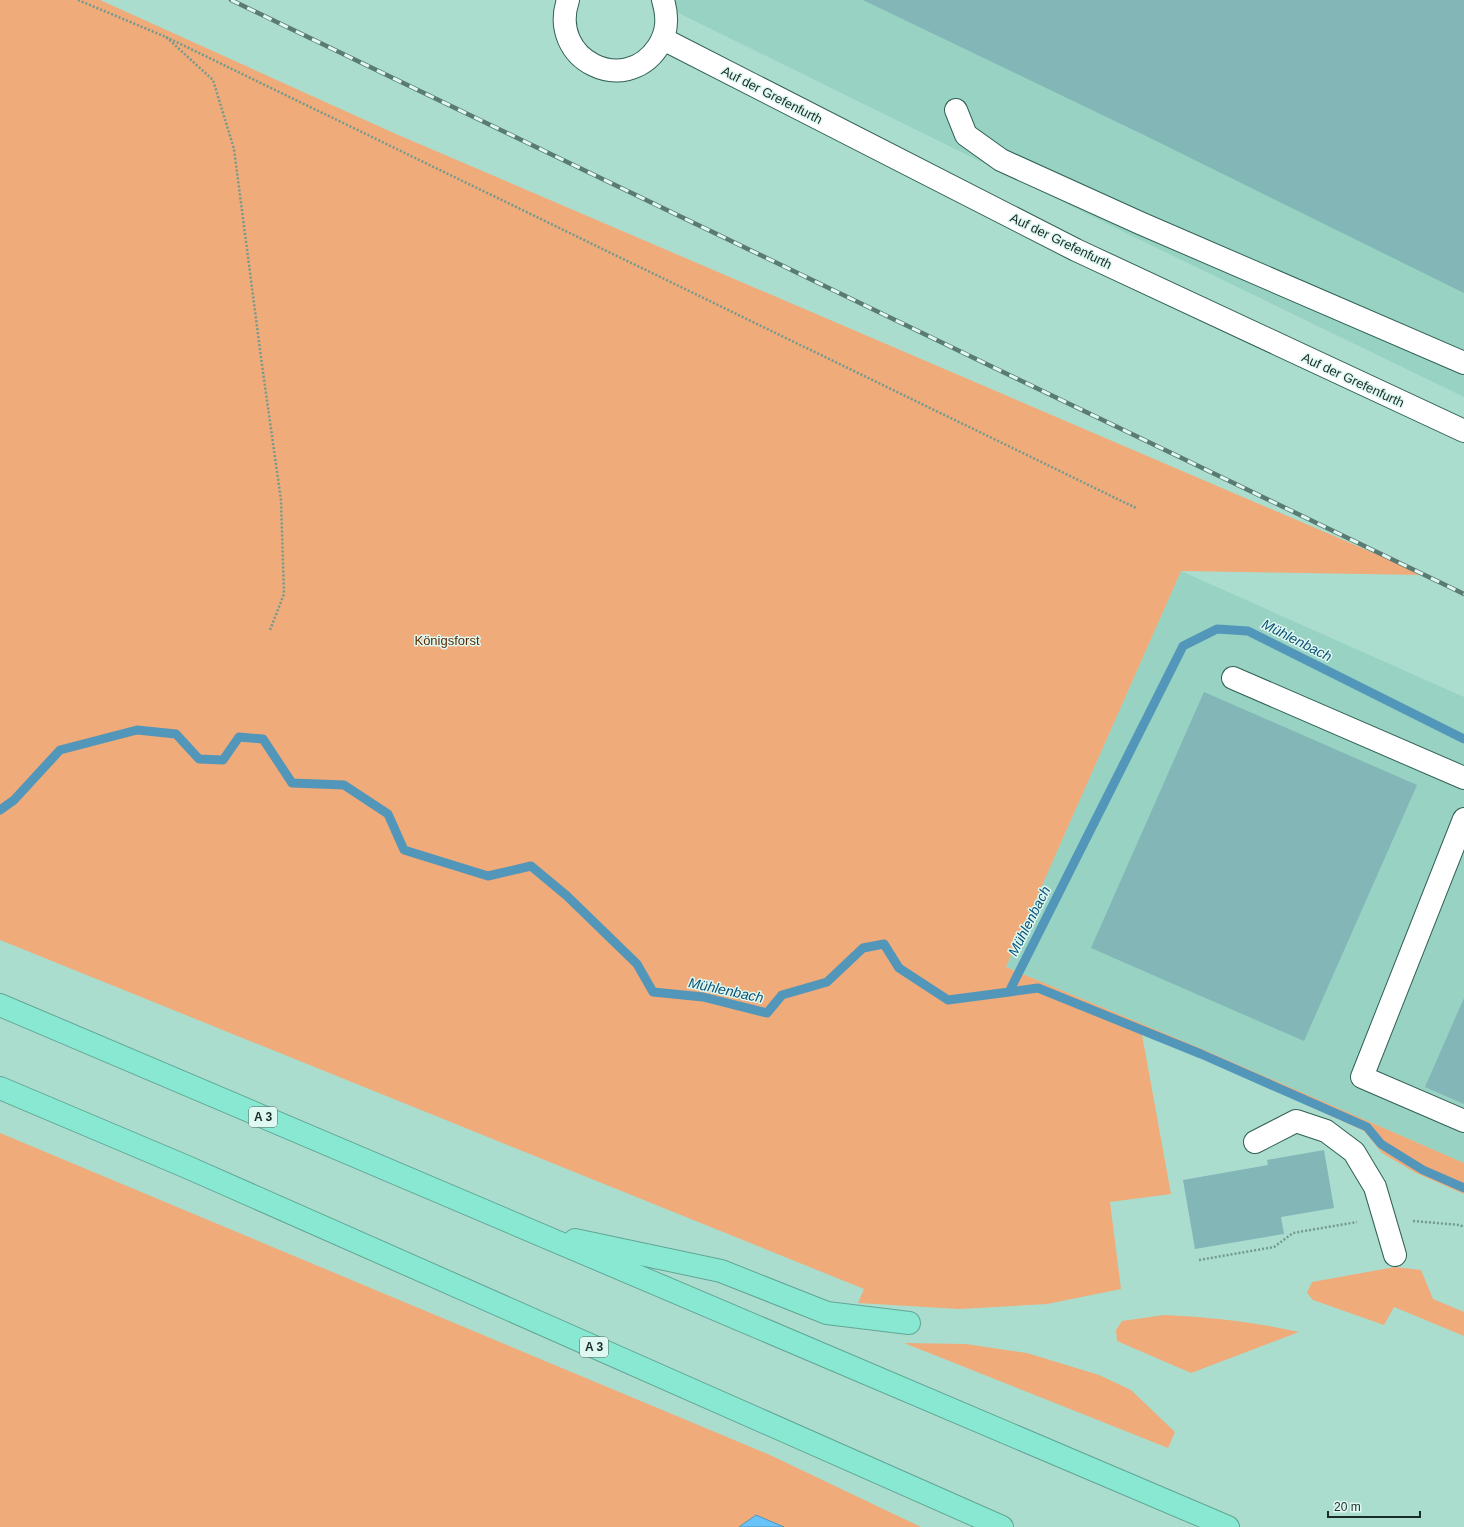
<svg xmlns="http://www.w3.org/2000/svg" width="1464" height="1527" font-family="Helvetica,sans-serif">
<rect width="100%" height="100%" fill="#abddcf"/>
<path fill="#97d2c3" d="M652,0H1464V397L1130,235Z
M1181,571L1464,697V1163L1202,1049L1006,967Z"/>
<path fill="#efab7a" d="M0,0H100L396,134L1425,575L1181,571L1006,967L1202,1049L1464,1163V1194L1416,1173L1382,1153L1364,1131L1141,1029L1171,1194L1110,1202L1121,1289L1047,1304L959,1309L858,1303L864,1289L0,940Z
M0,1133L770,1455L921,1527H0Z
M1395,1267L1421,1270L1433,1299L1464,1312V1336L1394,1307L1384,1325L1313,1300L1307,1293L1312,1282Z
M1164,1315C1211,1317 1253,1322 1299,1332L1191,1373L1117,1341L1116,1330L1122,1321Z
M904,1343L966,1344L1027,1353L1099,1375L1131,1390L1175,1432L1168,1448Z"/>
<path fill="#6ac3f8" stroke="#5296ba" d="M756,1515L784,1527H739Z"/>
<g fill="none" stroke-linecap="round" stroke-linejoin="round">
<path stroke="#5296ba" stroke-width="9" d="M0,810L14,800L60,750L137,730L176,734L199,759L223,760L239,737L263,739L292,783L344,785L388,814L404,850L488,876L531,866L567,896L637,964L653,992L703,997L767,1013L782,995L827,982L863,948L884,944L899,968L948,1000L1009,992L1183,646L1217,629L1248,631L1464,739
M1009,992L1038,988L1201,1054L1367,1127L1381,1144L1423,1170L1464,1188"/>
</g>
<path fill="#82b6b7" d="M863,0H1464V293L1144,135Z
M1204,692L1417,785L1304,1041L1091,948Z
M1464,998V1104L1425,1087Z
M1324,1150L1334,1208L1281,1217L1284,1234L1195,1249L1183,1180L1268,1165L1267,1160Z"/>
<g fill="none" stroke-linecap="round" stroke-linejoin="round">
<defs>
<path id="minor" d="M568,0C548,60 625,97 658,47C668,32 668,17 663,0
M663,39L1076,250L1464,431
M956,110L966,135L1001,160L1140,223L1464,363
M1233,678L1464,778
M1464,819L1362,1077L1464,1121
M1255,1142L1296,1121L1326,1131L1354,1152L1375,1187L1395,1255"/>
<path id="highway" d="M0,1005L1228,1527
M0,1088L187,1167L1002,1527
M575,1240L721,1271L827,1313L909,1323"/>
</defs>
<use href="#minor" stroke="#316055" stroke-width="24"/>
<use href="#highway" stroke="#62a696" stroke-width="24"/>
<path stroke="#739a8f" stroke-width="2.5" stroke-dasharray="2 2" stroke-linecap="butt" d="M78,0L166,37L213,80L234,149L262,365L281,500L284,594L270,630
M166,37L1136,508
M1413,1221L1460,1225L1464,1227
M1199,1260L1274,1247L1293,1233L1357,1222"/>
<use href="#minor" stroke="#fff" stroke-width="22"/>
<use href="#highway" stroke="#89e8d1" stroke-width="22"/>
<defs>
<path id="rail" d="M231,0L1464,594"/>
</defs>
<use href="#rail" stroke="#5a7b73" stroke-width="4.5"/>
<use href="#rail" stroke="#dff8f1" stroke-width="3" stroke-dasharray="9" stroke-linecap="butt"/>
</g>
<g text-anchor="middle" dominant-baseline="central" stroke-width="3" stroke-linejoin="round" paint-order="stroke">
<g fill="#dff8f1" stroke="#546964" stroke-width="1">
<rect x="249" y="1107" width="28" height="20" rx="3"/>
<rect x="580" y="1337" width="28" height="20" rx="3"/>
</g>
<g font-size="12" font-weight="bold" fill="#192c28">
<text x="263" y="1117">A 3</text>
<text x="594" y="1347">A 3</text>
</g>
<g font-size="13" fill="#192c28" stroke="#dff8f1">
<text transform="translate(772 95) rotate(27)">Auf der Grefenfurth</text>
<text transform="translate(1061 241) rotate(26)">Auf der Grefenfurth</text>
<text transform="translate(1353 380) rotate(25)">Auf der Grefenfurth</text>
</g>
<g font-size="13" fill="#5a2b00" stroke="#dff8f1">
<text x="447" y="640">Königsforst</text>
</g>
<g font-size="14" font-style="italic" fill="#0d5477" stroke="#dff8f1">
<text transform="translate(1297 640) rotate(27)">Mühlenbach</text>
<text transform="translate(1029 921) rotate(-63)">Mühlenbach</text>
<text transform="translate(726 990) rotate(12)">Mühlenbach</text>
</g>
</g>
<path d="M1328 1511v6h92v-6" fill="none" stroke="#192c28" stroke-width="2"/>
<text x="1334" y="1511" font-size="12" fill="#192c28" stroke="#dff8f1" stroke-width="3" paint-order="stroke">20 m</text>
</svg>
